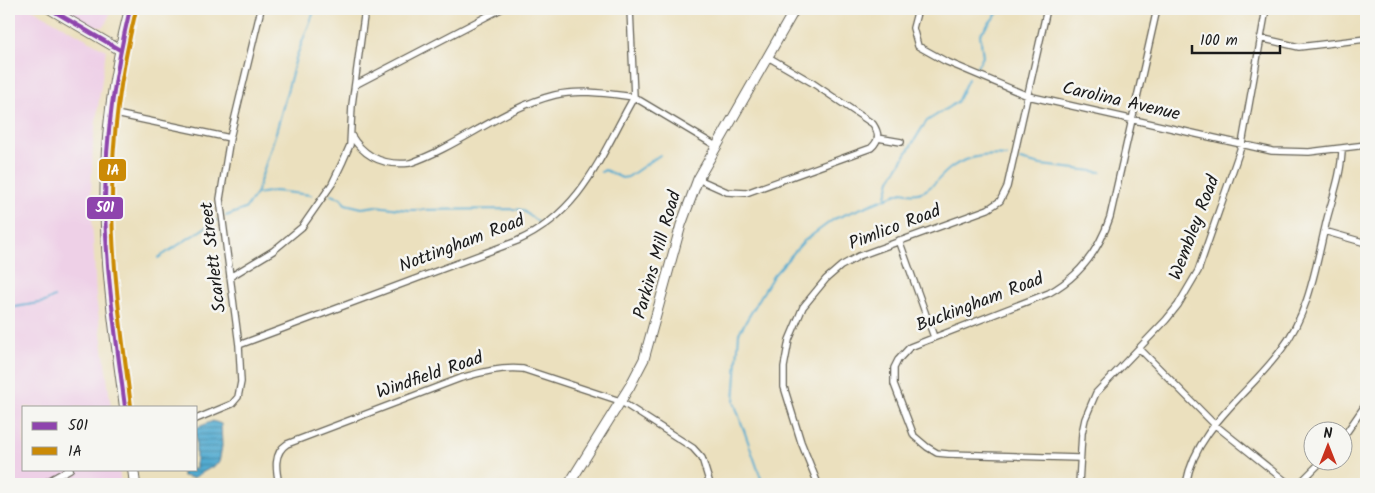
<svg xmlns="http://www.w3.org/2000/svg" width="1375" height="493" font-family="Kalam,sans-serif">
<defs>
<pattern id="water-rules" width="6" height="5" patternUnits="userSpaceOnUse" patternTransform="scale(1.25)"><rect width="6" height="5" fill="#53abd0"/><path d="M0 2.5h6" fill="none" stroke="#448aa8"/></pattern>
</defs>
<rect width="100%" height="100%" fill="#f6f6f2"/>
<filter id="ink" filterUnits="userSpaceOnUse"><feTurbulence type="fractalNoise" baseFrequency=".02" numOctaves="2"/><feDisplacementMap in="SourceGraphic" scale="10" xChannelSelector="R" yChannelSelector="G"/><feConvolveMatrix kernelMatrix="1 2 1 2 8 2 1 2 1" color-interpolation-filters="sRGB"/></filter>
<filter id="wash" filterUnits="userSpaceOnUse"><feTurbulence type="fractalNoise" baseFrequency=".0096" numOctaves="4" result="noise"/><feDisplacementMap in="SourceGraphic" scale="20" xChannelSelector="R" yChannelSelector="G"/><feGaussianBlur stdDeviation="1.12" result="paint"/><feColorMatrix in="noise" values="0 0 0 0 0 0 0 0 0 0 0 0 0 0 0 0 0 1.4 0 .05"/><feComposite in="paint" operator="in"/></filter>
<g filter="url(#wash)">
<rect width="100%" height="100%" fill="#ebe0be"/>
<path fill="#eed0e7" d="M9,9H32L106,50L93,143L91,198L96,297L111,407H24V469H119L121,484H9Z
M64,9H111L107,22L103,27L92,26Z"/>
<path fill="url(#water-rules)" stroke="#386476" d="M213,421L221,424L222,446L219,463L193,478L183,476L181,469H196V428Z"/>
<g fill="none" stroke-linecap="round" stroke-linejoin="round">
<path stroke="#53abd0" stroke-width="2" d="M976,68L983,57L980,34L1001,9
M1020,160L1041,165L1101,172
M601,172L605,170L622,178L628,177L660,155
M256,194L275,191L311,195
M331,195L341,198L345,204L362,208L376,206L408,210L515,209L522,210L538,222
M886,196L890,180L922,128L927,121L957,102L968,79
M226,216L245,209L256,194L277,129L296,58L315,9
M158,258L217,220
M9,308L45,302L54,297
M763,484L734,402L739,333L773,276L804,241L834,219L902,192C929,199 934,180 952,167C968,156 987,154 1006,156"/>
</g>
</g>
<g filter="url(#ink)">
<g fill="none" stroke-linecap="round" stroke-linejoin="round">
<defs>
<path id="street" d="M630,9L634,97L716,146
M918,9L913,28L918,46L945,61L1028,96L1272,151L1309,152L1366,145
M1260,38L1299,47L1366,39
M355,85L501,9
M111,113L230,138
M878,138L901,142
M698,179L727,192L746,193L871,148C880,140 879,133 873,124L811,82L768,57
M1324,231L1366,243
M899,240L934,337
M230,277L273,251L302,227L332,184L343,161L350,145L352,105L365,9
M239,345L517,241C582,212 601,155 634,97C609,94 580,89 555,95C502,108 460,146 410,163C384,166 364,157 351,135
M1139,348L1214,424L1289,484
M196,419L232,404L238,397L241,382L239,345L220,199L230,138L261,9
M1342,439L1366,404
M1079,458L948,454L937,453L927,447L914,436L894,384V368L898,360L910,347L1049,293C1080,276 1099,251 1110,217L1157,9
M43,484L70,469
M279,484C276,470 273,453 287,444L461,378C482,372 501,367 523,369L620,401L693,448L702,458L710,484
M818,484L801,442L784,387V367L789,340L803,307L826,279L841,266L859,256L988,209L1000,201L1007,187L1047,9
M1079,484L1082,433L1085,419L1096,393L1166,320L1178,305L1198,271L1242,144L1266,9
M1186,484C1196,427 1249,394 1281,350C1310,312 1316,264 1327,219C1333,196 1342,172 1342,148
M1299,484L1323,460"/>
<path id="secondary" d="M50,9L120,50
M569,484L630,386L644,359L681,225L698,179L795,9"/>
<path id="primary" d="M125,407C117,347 108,287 106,226C103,153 112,79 130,9
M133,469L135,484"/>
</defs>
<use href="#street" stroke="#646155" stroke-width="8"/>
<use href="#secondary" stroke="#646155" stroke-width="11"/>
<use href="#primary" stroke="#646155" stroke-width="12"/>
<use href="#street" stroke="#fff" stroke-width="5.5"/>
<use href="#secondary" stroke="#fff" stroke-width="9"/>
<use href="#primary" stroke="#fff" stroke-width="10"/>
<defs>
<path id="bus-1" d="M50,9L120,50
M125,407C116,337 105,268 105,198C106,134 115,71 130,9"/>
<path id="bus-2" d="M131,406C122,337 112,268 112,198C112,135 121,72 136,10"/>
</defs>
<use href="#bus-1" stroke="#f6f6f2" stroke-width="8"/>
<use href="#bus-2" stroke="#f6f6f2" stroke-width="8"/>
<use href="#bus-1" stroke="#8e44ad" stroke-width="4"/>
<use href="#bus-2" stroke="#cb8a06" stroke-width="4"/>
</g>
</g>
<g text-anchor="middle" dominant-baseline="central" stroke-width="5" stroke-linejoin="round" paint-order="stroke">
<g font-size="18" fill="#1c1c1c" stroke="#f6f6f2">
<text transform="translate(1121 102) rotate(13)">Carolina Avenue</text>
<text transform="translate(895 228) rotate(-21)">Pimlico Road</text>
<text transform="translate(1195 228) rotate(-69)">Wembley Road</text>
<text transform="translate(462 244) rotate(-21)">Nottingham Road</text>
<text transform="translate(658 255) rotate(-74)">Parkins Mill Road</text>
<text transform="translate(214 257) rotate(-97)">Scarlett Street</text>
<text transform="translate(980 303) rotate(-21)">Buckingham Road</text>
<text transform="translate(430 376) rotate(-19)">Windfield Road</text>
</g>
</g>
<g stroke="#f6f6f2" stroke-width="2">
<rect x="98" y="158" width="29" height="24" rx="5" fill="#cb8a06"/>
<rect x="86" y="196" width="38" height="24" rx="5" fill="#8e44ad"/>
</g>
<g font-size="14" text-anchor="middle" font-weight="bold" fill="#fff">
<text x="113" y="175">1A</text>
<text x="105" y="212">501</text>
</g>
<rect width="1375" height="493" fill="none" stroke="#f6f6f2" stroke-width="30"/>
<rect x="22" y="406" width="175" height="65" fill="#f6f6f2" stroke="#9f9f9c"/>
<rect x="32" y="422" width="25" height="8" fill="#8e44ad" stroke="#9f9f9c"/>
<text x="68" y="430" font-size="15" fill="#1c1c1c">501</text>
<rect x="32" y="447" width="25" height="8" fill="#cb8a06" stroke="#9f9f9c"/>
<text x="68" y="456" font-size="15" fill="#1c1c1c">1A</text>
<g transform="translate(1328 446)"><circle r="24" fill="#f6f6f2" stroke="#9f9f9c"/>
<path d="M0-4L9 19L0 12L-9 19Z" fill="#c8321e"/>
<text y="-8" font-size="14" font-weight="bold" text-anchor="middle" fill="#1c1c1c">N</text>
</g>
<path d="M1192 45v8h88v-8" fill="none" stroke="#1c1c1c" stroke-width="2.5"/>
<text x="1200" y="45" font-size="15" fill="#1c1c1c" stroke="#f6f6f2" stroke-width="4" paint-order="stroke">100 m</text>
</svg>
